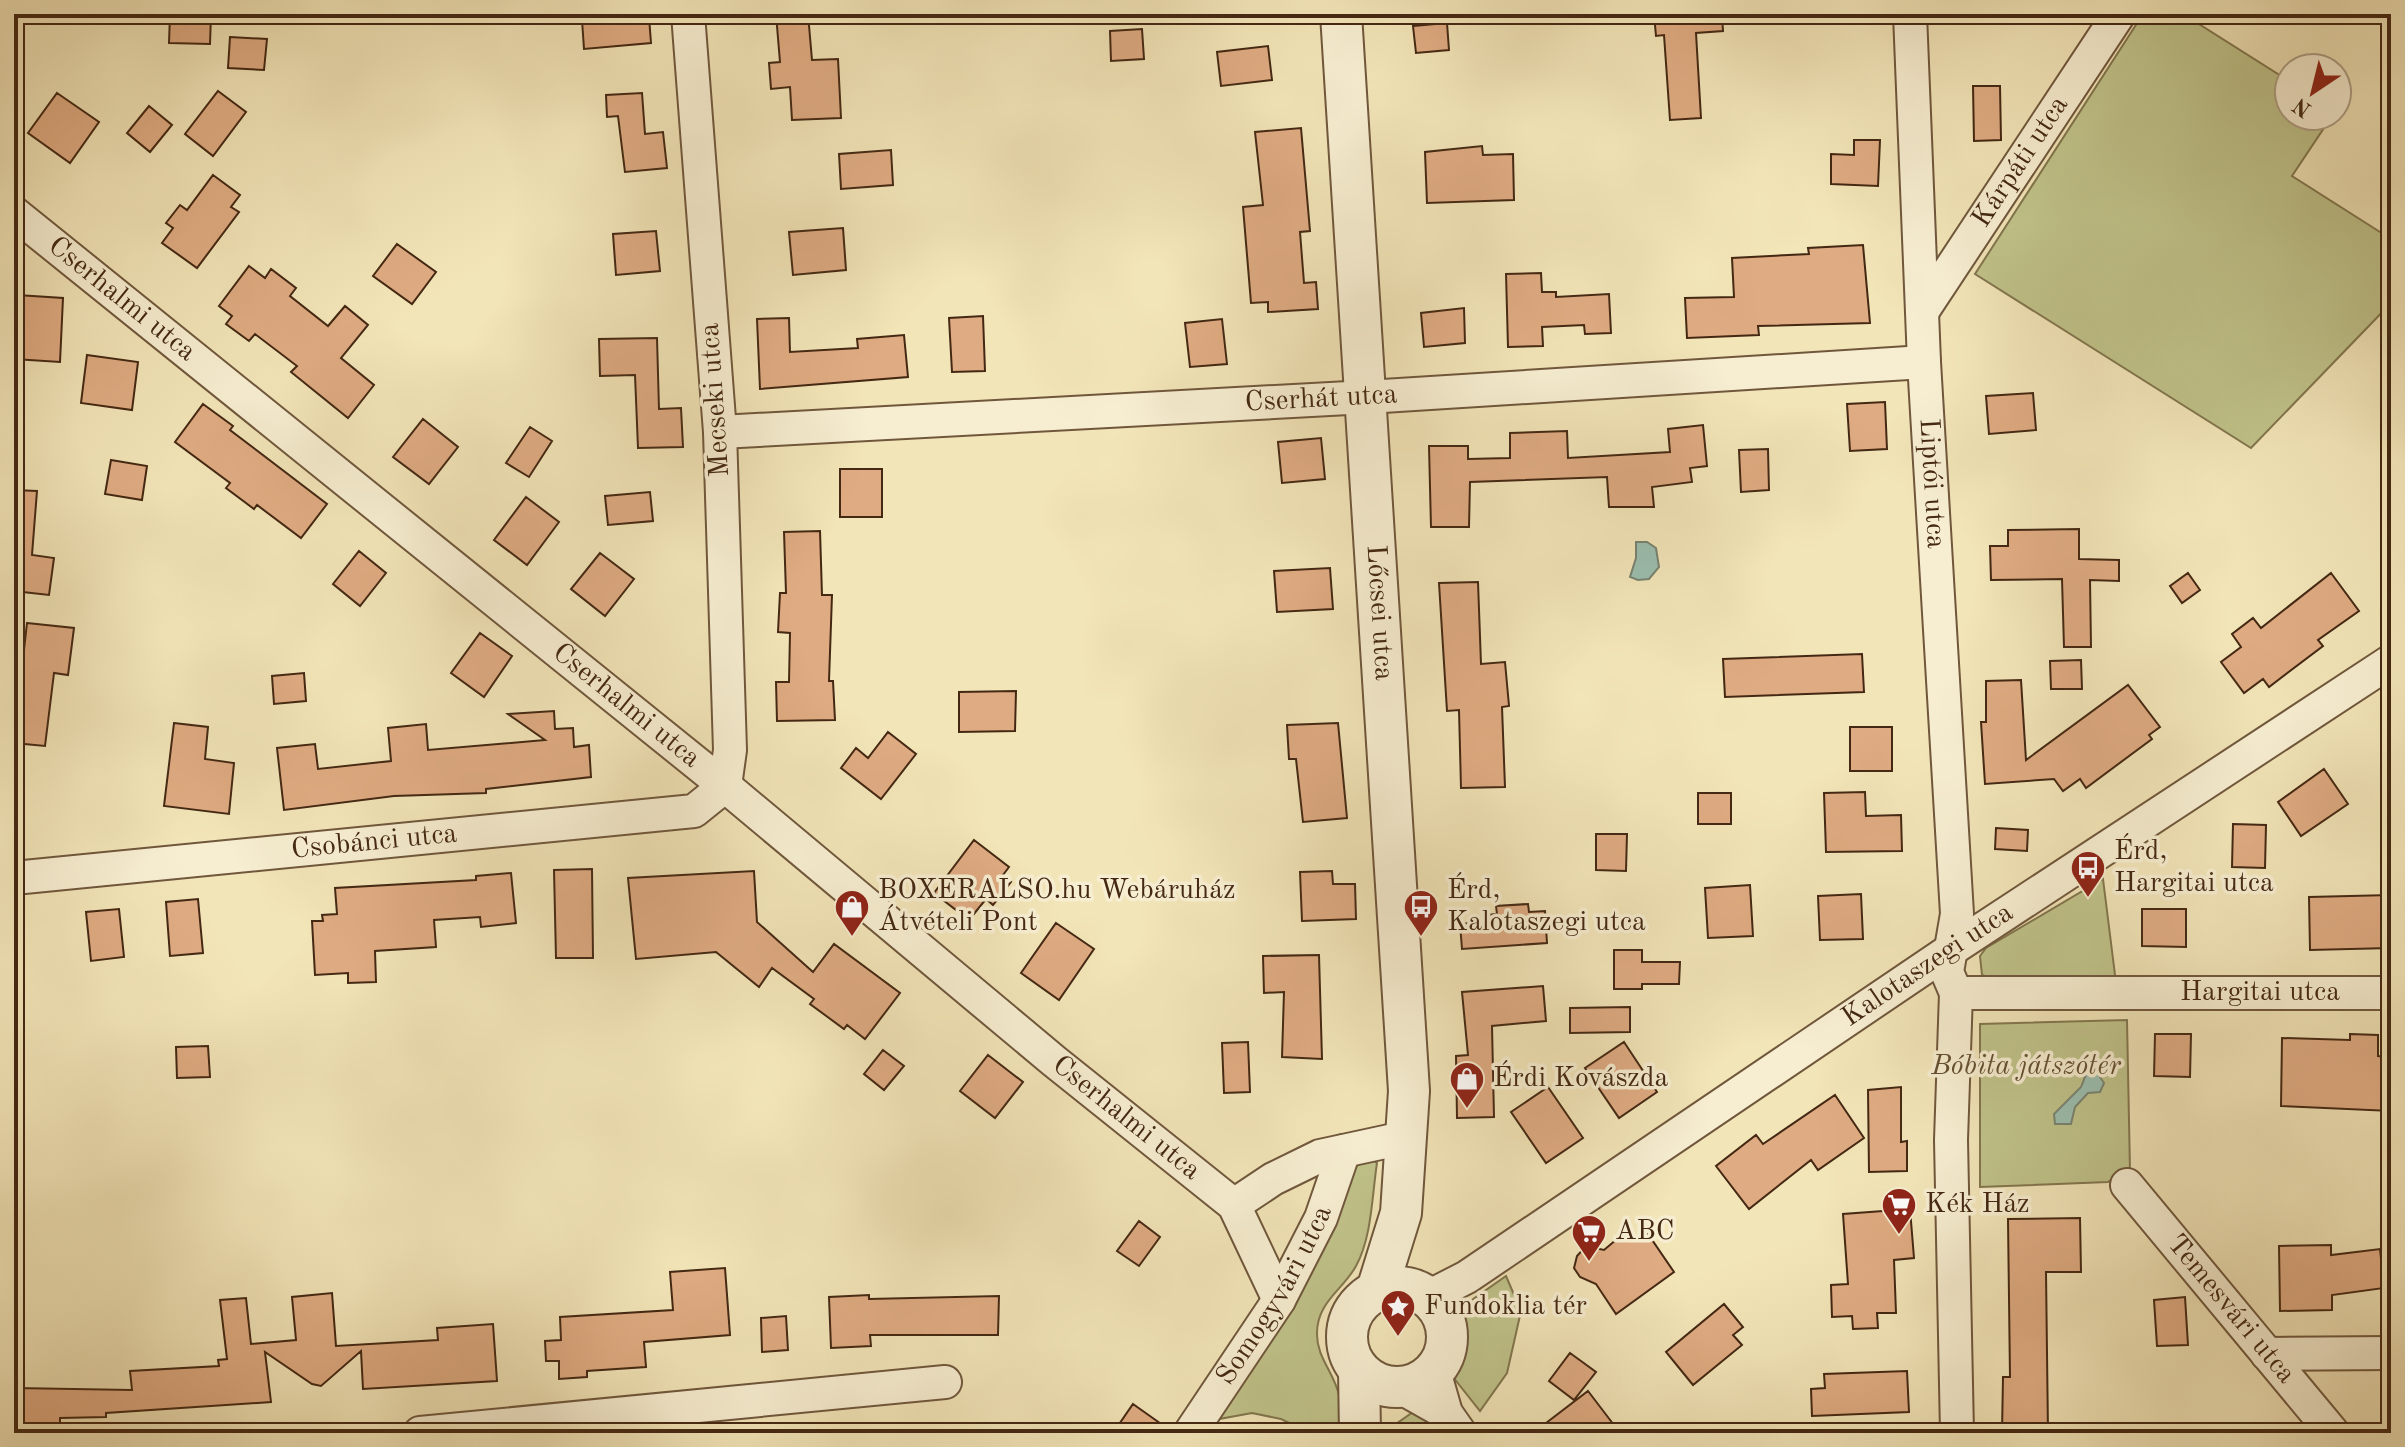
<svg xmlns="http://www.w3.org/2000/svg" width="2405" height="1447" font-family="'Old Standard TT',serif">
<rect width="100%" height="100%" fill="#f2e5b8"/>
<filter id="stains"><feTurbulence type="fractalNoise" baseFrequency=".0025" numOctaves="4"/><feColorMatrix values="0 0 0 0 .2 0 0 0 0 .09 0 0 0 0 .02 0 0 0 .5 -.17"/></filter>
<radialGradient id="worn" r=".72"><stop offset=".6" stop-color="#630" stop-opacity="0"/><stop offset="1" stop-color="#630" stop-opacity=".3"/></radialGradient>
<path fill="#c0c38a" stroke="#82764e" stroke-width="2" d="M2143,14H2183L2289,81V116H2332L2292,176L2391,239V303L2251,448L1975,274Z
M2103,879L2116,983L1996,980L1982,975L1980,956L1986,948Z
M2127,1020L2130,1171L2108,1182L1980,1187V1024Z
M1368,1157L1377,1163C1372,1195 1372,1237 1356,1266C1343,1290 1317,1302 1317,1333C1316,1368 1353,1383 1336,1433H1310L1281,1419L1252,1413L1219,1419L1325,1246L1353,1169Z
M1506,1276L1521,1311L1507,1373L1480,1411L1453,1377C1468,1353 1466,1336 1459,1309Z
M1413,1412H1426L1443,1433H1393L1396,1424Z"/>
<path fill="#9bbfb0" stroke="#788371" stroke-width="2" d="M1636,542H1647L1656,548L1659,567L1649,579L1638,580L1630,577L1636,558Z
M2096,1071L2104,1083L2100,1092L2088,1093L2075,1107L2071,1124H2055L2054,1114L2081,1087L2087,1072Z"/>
<path fill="#dfab82" stroke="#442813" stroke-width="2" d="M170,14H211L210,44L169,43Z
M601,14L649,17L651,43L584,49L582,20L601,18Z
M776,14H808L812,60L838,59L841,118L792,120L790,87L771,89L769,63L780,62Z
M1654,14H1722L1723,31L1696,33L1701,118L1670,120L1664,35L1656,36Z
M1447,23L1449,50L1416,53L1413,26Z
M1142,29L1144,59L1111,61L1110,31Z
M230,37L267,39L264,70L228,68Z
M1268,46L1272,80L1221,86L1217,52Z
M1973,86H2000L2001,140L1974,141Z
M218,91L246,112L213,156L185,134Z
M57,93L99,122L70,163L28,133Z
M642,93L645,134L663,132L667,168L625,172L618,116L607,117L606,95Z
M149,106L172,125L150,152L127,133Z
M1301,128L1310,231L1300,232L1304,283L1316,282L1318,309L1268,312V302L1251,303L1243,207L1263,205L1255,132Z
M1854,140H1880L1878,186L1831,184V154L1854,155Z
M1482,146L1483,155L1513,154L1514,200L1427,203L1425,152Z
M891,150L893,185L841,189L839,154Z
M213,175L240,195L231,207L239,212L197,268L162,243L173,228L166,223L180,205L187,210Z
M843,228L846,270L793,275L789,232Z
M656,231L660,271L616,275L613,234Z
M397,244L436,272L412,304L373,276Z
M1863,245L1870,323L1758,326L1759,335L1687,338L1685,298L1734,297L1732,258L1809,254L1808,248Z
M249,266L265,278L271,269L296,288L290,296L328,326L345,306L368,325L341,358L374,385L348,418L291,372L297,366L255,334L249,341L226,324L232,316L219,306Z
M1541,273L1542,292H1556V297L1609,294L1611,333L1585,334L1584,325L1542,327L1543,346L1508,347L1506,274Z
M17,295L63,298L60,362L14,359Z
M1464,308L1465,343L1424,347L1421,313Z
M983,316L985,371L952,372L949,318Z
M789,318L790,352L858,348L857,339L904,335L908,377L760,389L757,319Z
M1222,319L1227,364L1190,367L1185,323Z
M657,338L659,409L681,408L683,447L638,448L635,375L600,376L599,339Z
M87,355L138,362L132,410L81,403Z
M2033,393L2036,430L1989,434L1986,396Z
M1885,402L1887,449L1850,451L1847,404Z
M203,404L233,426L230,430L327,504L301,538L257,505L254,509L226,488L230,483L175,442Z
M423,419L458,447L429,484L393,457Z
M1703,425L1707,466L1690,468L1692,482L1652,487L1654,507H1609L1607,477L1470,482L1469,527H1431L1429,446H1468V459L1510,458V433L1567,431L1568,458L1670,452L1668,429Z
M530,427L552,441L529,477L506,463Z
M1321,438L1325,479L1282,483L1278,442Z
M1768,449L1769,490L1741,492L1739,450Z
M111,460L147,466L142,500L105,494Z
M840,469H882V517H840Z
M14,490L37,491L32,555L54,558L49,595L14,591Z
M650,492L653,521L608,525L605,496Z
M526,497L559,522L527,565L494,540Z
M2079,529V559L2119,560V581L2090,580L2091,647H2064L2062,579L1991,580L1990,546H2008V530Z
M820,531L822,595H832L829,681H833L835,720L777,721L776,682H789L790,633L778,632L780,593H786L784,532Z
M359,551L386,573L360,606L333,584Z
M600,553L634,579L605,616L571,589Z
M1330,568L1333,609L1277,612L1274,571Z
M2188,573L2200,590L2182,603L2170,586Z
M2331,573L2359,611L2318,640L2323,646L2269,687L2263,679L2244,693L2221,662L2241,647L2232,634L2253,618L2261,628Z
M1478,582L1481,664L1505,662L1509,706L1502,707L1505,787L1461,788L1459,710L1447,711L1439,583Z
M27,623L74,628L68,675L54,673L45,746L14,743V694H19Z
M480,633L512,656L484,697L451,673Z
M1862,654L1864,692L1725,697L1723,659Z
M2081,660L2082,689H2051L2050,661Z
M304,673L306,701L274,704L272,676Z
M2021,680L2026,760L2128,685L2160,727L2149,735L2152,739L2086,788L2080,779L2063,791L2054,779L1985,784L1981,722H1986V681Z
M1016,691L1015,731L959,732V692Z
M554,711L555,729L573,728L574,747L589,745L591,777L486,789V793L394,796L284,810L277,748L315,744L318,769L391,761L388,728L426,724L428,750L545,740L508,714Z
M174,723L208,727L205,759L234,763L229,814L164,806Z
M1338,723L1347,818L1303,822L1296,759H1289L1287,725Z
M1850,727H1892V771H1850Z
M888,732L916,754L881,799L841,768L856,748L868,758Z
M2324,769L2348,804L2301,836L2278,802Z
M1865,792L1866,816L1901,815L1902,851L1826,852L1824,793Z
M1698,793H1731V824H1698Z
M2233,824L2266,825L2265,868L2232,867Z
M1996,828L2028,830L2027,851L1995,849Z
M1596,834H1627L1626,871L1596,870Z
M974,840L1009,867L1003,875L1011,882L993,905L986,899L969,920L934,893Z
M592,869L593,958H556L554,870Z
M754,871L757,922L813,972L834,944L900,993L865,1039L847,1025L844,1029L810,1004L814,999L772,968L759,987L716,952L636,959L628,878Z
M1332,871L1333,884H1355L1356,919L1302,921L1300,872Z
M511,873L516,923L481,927L480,917L434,920L436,947L375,951L376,982L348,983V973L315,975L312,921H323L322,915L337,914L335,888L476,880V876Z
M1750,885L1753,936L1708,938L1705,888Z
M1861,894L1863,939L1820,940L1818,896Z
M2391,895V948L2310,950L2309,897Z
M198,899L203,953L170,956L166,902Z
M1528,904L1529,912L1545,911L1547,943L1462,949L1460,924L1488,922V915L1497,914L1496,906Z
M119,909L124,957L91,961L86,912Z
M2142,909H2186V947L2142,946Z
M1056,923L1094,949L1059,1000L1021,973Z
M1614,950H1642V962H1680L1679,984H1642V989H1614Z
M1319,955L1322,1059L1282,1057L1284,992L1264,993L1263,956Z
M1543,986L1546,1021L1492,1026L1494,1117L1457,1118L1456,1056L1468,1055L1462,992Z
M1630,1007V1032L1570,1033V1008Z
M2155,1034H2191L2190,1077L2154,1076Z
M2350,1034L2378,1035V1056L2391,1057V1111L2281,1106L2282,1038L2350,1040Z
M1248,1042L1250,1092L1224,1093L1222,1043Z
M1624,1042L1657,1092L1619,1118L1585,1068Z
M208,1046L210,1077L177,1078L176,1047Z
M883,1050L904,1066L884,1090L864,1074Z
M988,1055L1023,1082L995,1118L960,1091Z
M1548,1087L1583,1138L1546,1163L1511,1112Z
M1901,1087V1142L1907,1141V1171L1869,1172L1868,1090Z
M1835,1095L1864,1138L1818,1170L1811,1160L1749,1209L1716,1166L1756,1135L1763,1144Z
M1910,1209L1914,1258L1894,1260L1896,1313H1877L1878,1328L1853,1329L1852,1316L1832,1317L1831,1285L1848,1284L1843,1214Z
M2080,1218L2081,1272H2046L2048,1433H2002L2003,1377H2010L2008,1219Z
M1139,1221L1160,1237L1139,1266L1117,1251Z
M1629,1229L1638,1241L1648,1234L1674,1272L1616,1314L1596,1284L1580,1277L1574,1268L1577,1256L1586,1246L1604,1250Z
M2331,1245V1255L2380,1249L2384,1288L2332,1295V1310L2280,1311L2279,1246Z
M725,1268L730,1335L644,1342L646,1367L587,1371V1377L559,1379V1361H546L545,1341L561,1340L560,1317L673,1310L670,1272Z
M332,1293L336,1346L438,1340L437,1328L493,1324L497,1381L363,1389L361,1351L321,1386L312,1384L265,1352L271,1402L106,1413V1417L60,1418V1424H15V1388L132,1390L130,1371L219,1366L218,1360L227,1359L220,1300L246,1298L251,1344L296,1340L292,1297Z
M869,1295V1299L999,1296L998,1335H870L871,1346L831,1348L829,1297Z
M2185,1297L2188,1345L2157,1346L2154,1300Z
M1724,1304L1743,1327L1733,1335L1742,1345L1693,1385L1666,1352Z
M786,1316L788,1350L762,1352L761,1318Z
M1570,1353L1596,1372L1574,1400L1549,1381Z
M1907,1371L1909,1412L1812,1416L1811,1389L1825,1388L1824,1374Z
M1588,1391L1620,1433H1533Z
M1133,1404L1171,1431V1433H1113Z"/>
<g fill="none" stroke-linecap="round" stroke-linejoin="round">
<defs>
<g id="minor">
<path id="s1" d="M1910,14L1924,362L1957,914L1947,972L1956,993L1951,1140L1957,1433"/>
<path id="s2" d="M14,213L725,786L1054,1061L1234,1205L1279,1300"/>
<path id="s3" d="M1924,309L2119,14"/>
<path id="s4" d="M720,432L1367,397L1924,362"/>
<path id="s5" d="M14,878L694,811L725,786L730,750L720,432L688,14"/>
<path id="s6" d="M1956,993H2391"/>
<path id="s7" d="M2127,1185L2333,1433"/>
<path d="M1234,1205L1273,1179L1320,1156L1408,1137"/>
<path id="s8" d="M1428,1297L1467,1277L1949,951L2391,661"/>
<path d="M2267,1354L2391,1353"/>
<path d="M1434,1371L1446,1413L1460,1433"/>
<path d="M1400,1387L1446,1413"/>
<path d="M420,1433L945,1382"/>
<path id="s9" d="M1190,1433L1279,1300L1321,1218L1344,1151"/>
</g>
<g id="tertiary">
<path id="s10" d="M1341,14L1409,1091L1401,1213L1377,1290"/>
<circle cx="1397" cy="1337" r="50"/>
<path d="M1359,1371L1360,1433"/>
</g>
</defs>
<use href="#minor" stroke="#70573c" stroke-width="36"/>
<use href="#tertiary" stroke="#70573c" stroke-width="44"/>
<use href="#minor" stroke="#f7eed1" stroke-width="32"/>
<use href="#tertiary" stroke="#f7eed1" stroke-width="40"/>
</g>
<defs>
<symbol id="bus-pin" viewBox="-11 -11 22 30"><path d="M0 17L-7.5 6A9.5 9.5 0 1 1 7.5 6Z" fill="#8f2418" stroke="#f7eed1"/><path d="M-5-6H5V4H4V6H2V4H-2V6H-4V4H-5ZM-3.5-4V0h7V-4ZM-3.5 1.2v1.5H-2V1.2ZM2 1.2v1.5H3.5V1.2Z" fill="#fff"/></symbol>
<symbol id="shop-pin" viewBox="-11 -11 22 30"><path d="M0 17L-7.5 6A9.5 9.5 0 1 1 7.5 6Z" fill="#8f2418" stroke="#f7eed1"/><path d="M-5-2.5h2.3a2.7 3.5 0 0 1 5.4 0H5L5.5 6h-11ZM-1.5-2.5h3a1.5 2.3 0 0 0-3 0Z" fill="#fff"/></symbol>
<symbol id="supermarket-pin" viewBox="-11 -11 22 30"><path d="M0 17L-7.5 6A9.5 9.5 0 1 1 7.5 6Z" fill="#8f2418" stroke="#f7eed1"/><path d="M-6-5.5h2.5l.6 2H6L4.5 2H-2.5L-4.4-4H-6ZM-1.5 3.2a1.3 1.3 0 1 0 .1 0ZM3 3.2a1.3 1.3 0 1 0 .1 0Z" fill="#fff"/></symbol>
<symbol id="sight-pin" viewBox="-11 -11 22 30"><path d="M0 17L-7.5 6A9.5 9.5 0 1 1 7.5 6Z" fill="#8f2418" stroke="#f7eed1"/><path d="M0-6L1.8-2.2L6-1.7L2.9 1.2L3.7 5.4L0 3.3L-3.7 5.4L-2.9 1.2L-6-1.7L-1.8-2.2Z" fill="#fff"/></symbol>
</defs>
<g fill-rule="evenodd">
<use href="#bus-pin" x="2068" y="848" width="40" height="54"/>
<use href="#shop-pin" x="832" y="887" width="40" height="54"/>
<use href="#bus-pin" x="1401" y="887" width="40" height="54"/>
<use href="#shop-pin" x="1447" y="1059" width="40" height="54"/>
<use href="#supermarket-pin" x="1879" y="1185" width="40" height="54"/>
<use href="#supermarket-pin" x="1569" y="1212" width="40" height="54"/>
<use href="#sight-pin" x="1378" y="1287" width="40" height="54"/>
</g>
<g text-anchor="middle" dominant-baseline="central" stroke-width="7" stroke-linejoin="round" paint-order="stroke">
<g font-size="28" fill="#442813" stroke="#f7eed1">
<text stroke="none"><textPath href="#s3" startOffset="176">Kárpáti utca</textPath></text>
<text stroke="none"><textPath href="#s2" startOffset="138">Cserhalmi utca</textPath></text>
<text transform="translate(716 400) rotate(-94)">Mecseki utca</text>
<text stroke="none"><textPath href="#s4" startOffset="602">Cserhát utca</textPath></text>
<text stroke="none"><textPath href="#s1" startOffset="470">Liptói utca</textPath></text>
<text stroke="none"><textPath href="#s10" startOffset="600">Lőcsei utca</textPath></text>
<text stroke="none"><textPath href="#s2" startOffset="786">Cserhalmi utca</textPath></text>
<text stroke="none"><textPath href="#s5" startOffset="362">Csobánci utca</textPath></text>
<text stroke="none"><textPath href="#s8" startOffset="600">Kalotaszegi utca</textPath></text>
<text stroke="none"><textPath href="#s6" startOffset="304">Hargitai utca</textPath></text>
<text stroke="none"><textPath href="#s2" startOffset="1434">Cserhalmi utca</textPath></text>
<text stroke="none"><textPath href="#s9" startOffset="162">Somogyvári utca</textPath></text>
<text stroke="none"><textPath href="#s7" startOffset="162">Temesvári utca</textPath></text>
</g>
<g font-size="28" fill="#442813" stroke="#f7eed1" text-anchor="start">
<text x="2114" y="852">Érd,<tspan x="2114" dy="32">Hargitai utca</tspan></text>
<text x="878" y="891">BOXERALSO.hu Webáruház<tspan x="878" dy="32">Átvételi Pont</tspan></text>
<text x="1447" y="891">Érd,<tspan x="1447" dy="32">Kalotaszegi utca</tspan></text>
<text x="1493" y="1079">Érdi Kovászda</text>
<text x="1925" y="1205">Kék Ház</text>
<text x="1615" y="1232">ABC</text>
<text x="1424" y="1307">Fundoklia tér</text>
</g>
<g font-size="28" font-style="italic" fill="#634f31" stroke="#f7eed1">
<text x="2026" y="1067">Bóbita játszótér</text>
</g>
</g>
<rect width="2405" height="1447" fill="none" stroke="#f2e5b8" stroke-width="48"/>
<rect x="16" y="16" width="2373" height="1415" fill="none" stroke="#442813" stroke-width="4"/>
<rect x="24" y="24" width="2357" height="1399" fill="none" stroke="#442813" stroke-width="2"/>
<g transform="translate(2313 92) rotate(215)"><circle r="38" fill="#f7eed1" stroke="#af9f85" stroke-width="2"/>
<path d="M0-6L14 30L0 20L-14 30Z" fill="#8f2418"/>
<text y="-12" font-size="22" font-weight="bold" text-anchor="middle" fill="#442813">N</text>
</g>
<rect width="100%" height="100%" filter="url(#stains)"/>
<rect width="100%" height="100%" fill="url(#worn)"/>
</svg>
